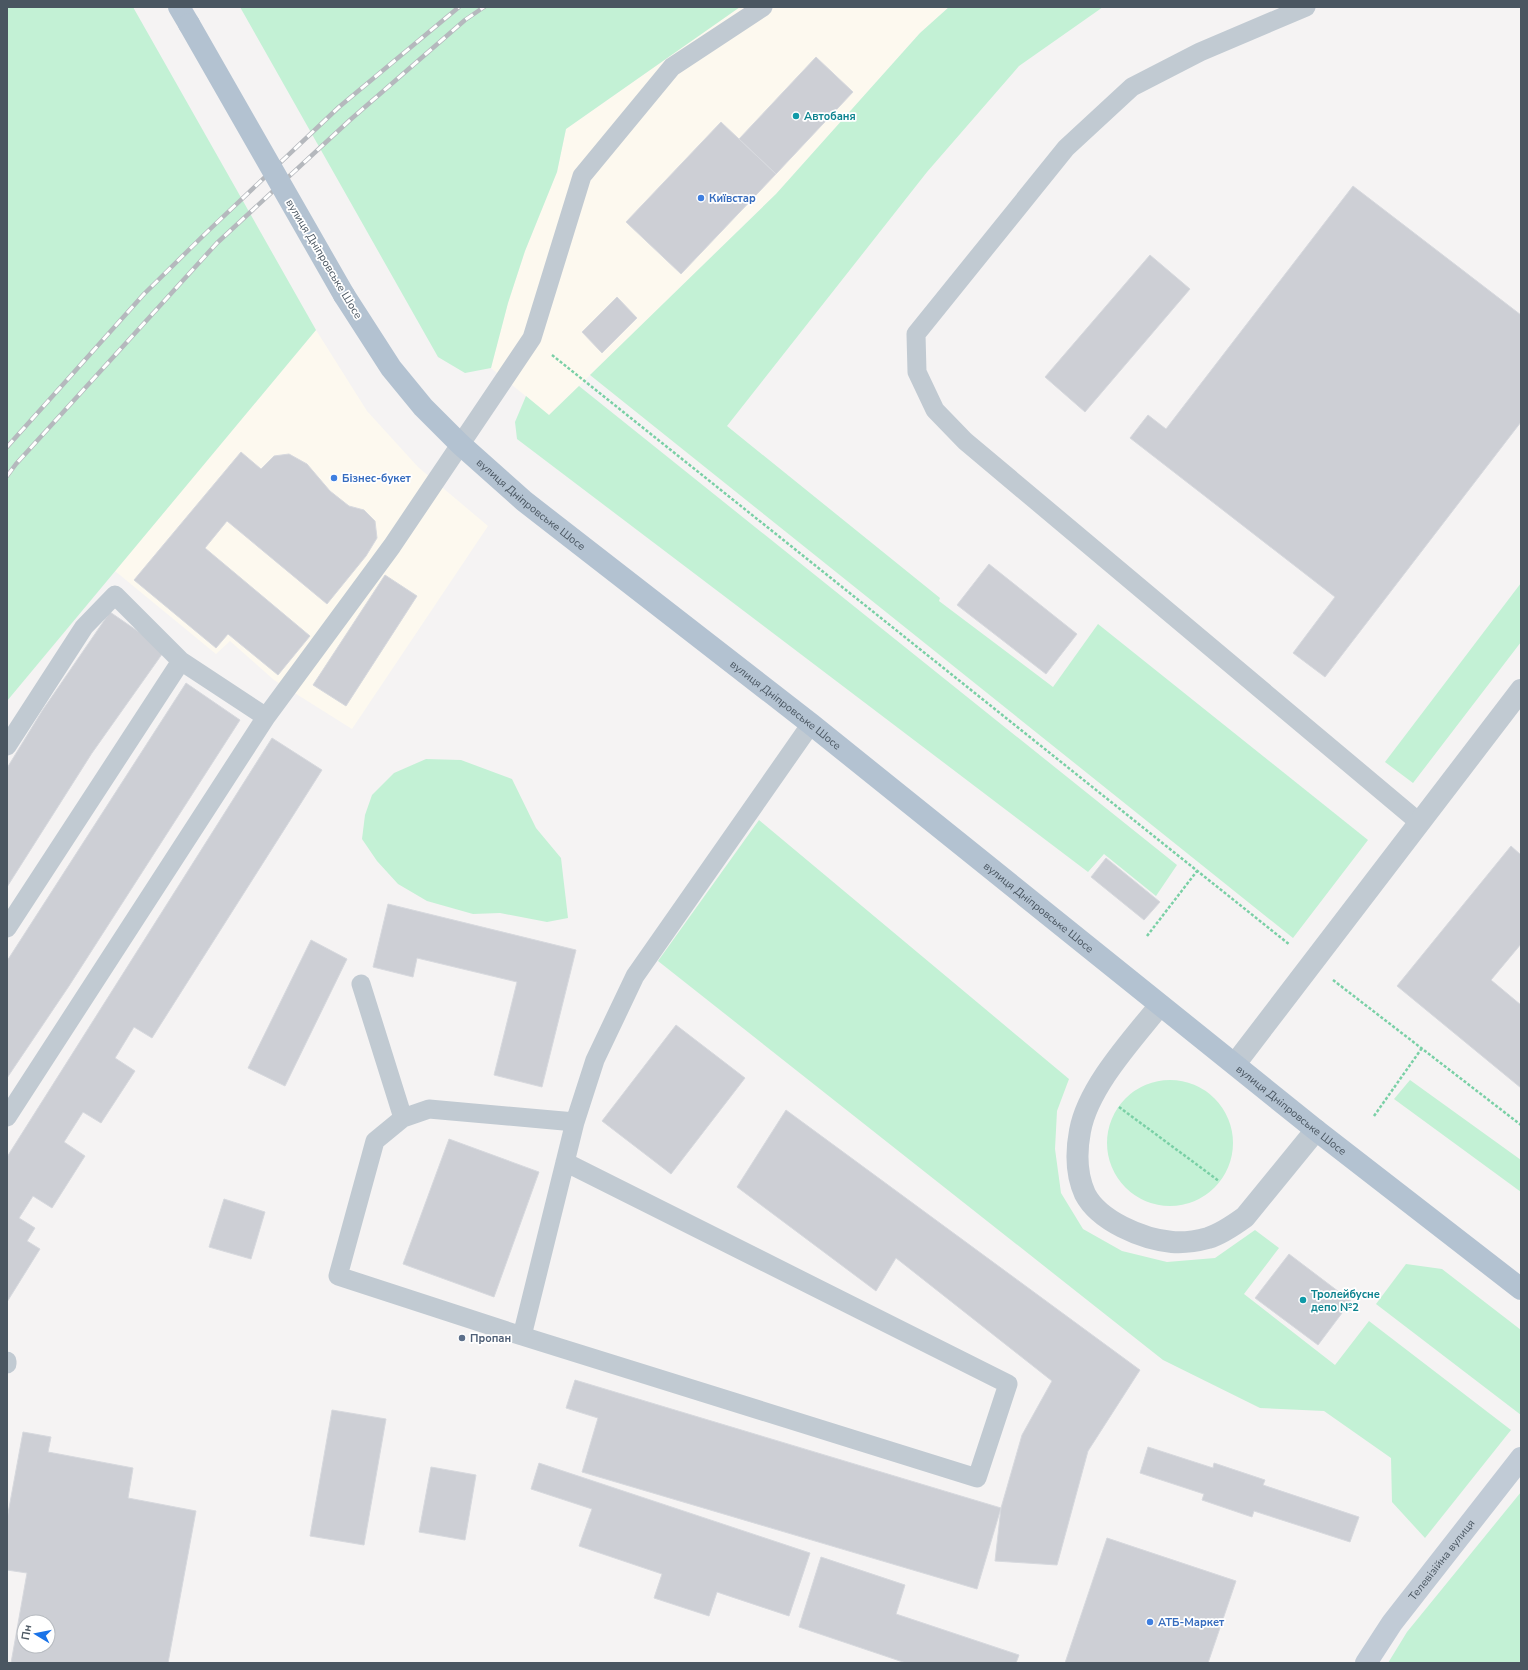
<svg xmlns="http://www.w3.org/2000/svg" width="1528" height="1670" font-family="'Nunito Sans',sans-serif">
<rect width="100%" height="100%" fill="#f5f3f3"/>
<path fill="#fdf9ef" d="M740,7H949L920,33L776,194L549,415L491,368L508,303L525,251L557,172L566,129Z
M316,330L367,411L418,467L488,526L352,729L274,680L230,641L216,654L115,571Z"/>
<path fill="#c3f1d5" d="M7,7H133L316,330L7,701Z
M240,7H740L566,129L557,172L525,251L508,303L491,368L465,373L438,357Z
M949,7H1103L1019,66L927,172L727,426L940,598L939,601L1053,687L1098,624L1368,840L1293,938L590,375L776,194L920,33Z
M579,386L1177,865L1156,896L1104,854L1088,872L517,439L515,422L526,396L549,415Z
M1521,583V642L1413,783L1385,762Z
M426,759L461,760L512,779L536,828L561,858L568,918L547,922L500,913L473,914L427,901L398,884L377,861L362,839L365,815L372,795L394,773Z
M759,820L1069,1079L1057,1111L1055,1149L1061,1193L1083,1229L1122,1251L1167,1262L1215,1258L1255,1230L1279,1248L1244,1294L1335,1365L1369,1321L1511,1430L1425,1538L1392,1502L1391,1458L1324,1411L1260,1408L1163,1360L658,961Z
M1410,1080L1521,1160V1192L1394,1099Z
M1107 1143a63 63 0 1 1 126 0a63 63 0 1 1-126 0Z
M1406,1264L1442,1269L1521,1330V1415L1376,1304Z
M1521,1492V1663H1388L1407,1632Z"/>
<path fill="#cdcfd5" stroke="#d7d9de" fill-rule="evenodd" d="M816,57L853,92L776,174L739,139Z
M721,122L776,174L681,274L626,222Z
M1353,186L1521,315V422L1325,677L1293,653L1335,597L1130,438L1148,415L1166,429Z
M1150,255L1190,289L1085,412L1045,377Z
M617,297L637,318L602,353L582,332Z
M241,452L261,469L274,456L289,454L307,464L330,491L349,506L364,510L375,521L377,538L366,556L327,604L227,521L205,548L310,636L278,675L228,634L216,648L134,580Z
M989,564L1077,634L1046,674L957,605Z
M385,575L417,596L346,706L313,685Z
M110,612L165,650L92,753L7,887V768L42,711Z
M186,683L240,720L69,986L7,1078V961Z
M272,738L322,770L152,1038L134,1027L115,1058L135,1071L101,1123L83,1112L64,1142L85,1156L52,1208L33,1196L19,1218L35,1228L27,1241L40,1249L7,1302V1157Z
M1511,846L1521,855V944L1491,980L1521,1005V1088L1397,986Z
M1106,858L1160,902L1144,920L1091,877Z
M388,904L576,950L542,1087L494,1075L517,982L417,958L413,977L373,967Z
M311,940L347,959L285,1086L248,1068Z
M676,1025L745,1078L671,1174L602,1121Z
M786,1110L1140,1370L1088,1451L1057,1565L995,1561L1001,1508L1022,1435L1052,1381L896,1258L876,1291L737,1187Z
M449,1139L539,1172L494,1297L403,1264Z
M224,1199L265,1212L251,1259L209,1247Z
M1289,1254L1351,1301L1318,1345L1255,1298Z
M575,1380L1001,1508L977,1589L582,1472L598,1418L566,1408Z
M332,1410L386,1419L364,1545L310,1536Z
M23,1432L51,1437L48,1452L133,1468L128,1498L196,1511L168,1663H11L27,1573L7,1570V1519ZM24,1622H48V1646H24Z
M1148,1447L1213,1468L1214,1463L1265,1480L1263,1485L1359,1517L1350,1542L1254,1511L1252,1517L1202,1500L1204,1494L1140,1473Z
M539,1463L810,1553L789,1616L717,1592L709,1616L654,1598L662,1574L579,1546L592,1509L531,1489Z
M431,1467L476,1475L465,1540L419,1532Z
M1107,1538L1236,1581L1208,1663H1065Z
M821,1557L905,1585L896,1614L1019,1655L1016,1663H906L799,1627Z"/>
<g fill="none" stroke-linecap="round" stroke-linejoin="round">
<path stroke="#7ad0a6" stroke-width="2.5" stroke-dasharray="3 2" stroke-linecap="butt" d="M552,355L1290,945
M1147,936L1197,871
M1333,980L1521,1125
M1119,1107L1219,1181
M1374,1116L1422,1048"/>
<path stroke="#c1cad2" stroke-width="19" d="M1306,7L1200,52L1132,87L1066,148L916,334L917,372L935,410L965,441L1420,823
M7,746L84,627L115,595L181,661
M7,928L181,661L266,717
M361,984L403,1118
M7,1117L266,717L392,546L532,338L582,176L672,67L763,7
M565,1162L1008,1384L977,1478L522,1336L575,1122L595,1060L635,976L811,724
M522,1336L338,1276L375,1141L403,1118L429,1109L575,1122
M7,1361V1364"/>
<path stroke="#c1cad2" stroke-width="22" d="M1160,1005C1132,1040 1088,1087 1080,1131C1076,1152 1076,1174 1085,1194C1099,1221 1142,1239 1172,1242C1184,1243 1197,1241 1208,1238C1221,1234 1234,1225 1245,1217L1316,1130
M1235,1064L1521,690"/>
<path stroke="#c1cbd6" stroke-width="22" id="s1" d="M1366,1663L1392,1623L1521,1458"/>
<g stroke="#b3c2d1" stroke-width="22">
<path d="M179,7L189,24"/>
<path id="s2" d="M344,295L391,368L423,407L460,444L524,501L811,724L1316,1130L1521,1289"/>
</g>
<defs>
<path id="rail" d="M7,447L144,294L207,232L339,107L459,7
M7,476L16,464L217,243L350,120L465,20L484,7"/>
</defs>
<use href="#rail" stroke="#b5b8bd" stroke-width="4.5"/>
<use href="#rail" stroke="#fff" stroke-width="3" stroke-dasharray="9" stroke-linecap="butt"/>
<path stroke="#b3c2d1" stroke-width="22" d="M189,24L344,295"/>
</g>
<g fill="#0f9aa8" stroke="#fff" stroke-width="1.5">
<circle cx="796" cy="116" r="4"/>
<circle cx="1303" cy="1300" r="4"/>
</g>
<g fill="#3f7fe0" stroke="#fff" stroke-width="1.5">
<circle cx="701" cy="198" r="4"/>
<circle cx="334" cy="478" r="4"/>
<circle cx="1150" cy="1622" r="4"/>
</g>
<circle fill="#5c6f8a" stroke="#fff" stroke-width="1.5" cx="462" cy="1338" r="4"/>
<g text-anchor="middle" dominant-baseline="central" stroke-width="3.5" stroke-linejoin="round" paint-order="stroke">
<g font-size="11" font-weight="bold" fill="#0d838f" stroke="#fff" text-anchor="start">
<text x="804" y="116">Автобаня</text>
<text x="1311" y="1294">Тролейбусне<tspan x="1311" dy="13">депо №2</tspan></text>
</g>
<g font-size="11" font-weight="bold" fill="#366cbe" stroke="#fff" text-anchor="start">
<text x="709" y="198">Київстар</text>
<text x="342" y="478">Бізнес-букет</text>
<text x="1158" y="1622">АТБ-Маркет</text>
</g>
<g font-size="11" fill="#4a5661" stroke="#fff">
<text transform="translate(324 259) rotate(59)">вулиця Дніпровське Шосе</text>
<text stroke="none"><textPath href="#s2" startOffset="283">вулиця Дніпровське Шосе</textPath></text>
<text stroke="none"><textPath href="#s2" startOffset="607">вулиця Дніпровське Шосе</textPath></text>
<text stroke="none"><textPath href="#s2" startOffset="931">вулиця Дніпровське Шосе</textPath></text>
<text stroke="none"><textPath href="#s2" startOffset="1255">вулиця Дніпровське Шосе</textPath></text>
<text stroke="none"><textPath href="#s1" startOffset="128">Телевізійна вулиця</textPath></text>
</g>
<g font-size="11" font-weight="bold" fill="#4e5e75" stroke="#fff" text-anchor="start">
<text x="470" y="1338">Пропан</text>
</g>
</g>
<rect width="1528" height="1670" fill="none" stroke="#4a5661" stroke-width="16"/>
<g transform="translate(36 1634) rotate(280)"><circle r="19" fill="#ffffff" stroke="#b7bbc0"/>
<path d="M0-3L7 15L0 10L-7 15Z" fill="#1a73e8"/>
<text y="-6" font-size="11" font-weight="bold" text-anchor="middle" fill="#4a5661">Пн</text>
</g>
</svg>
